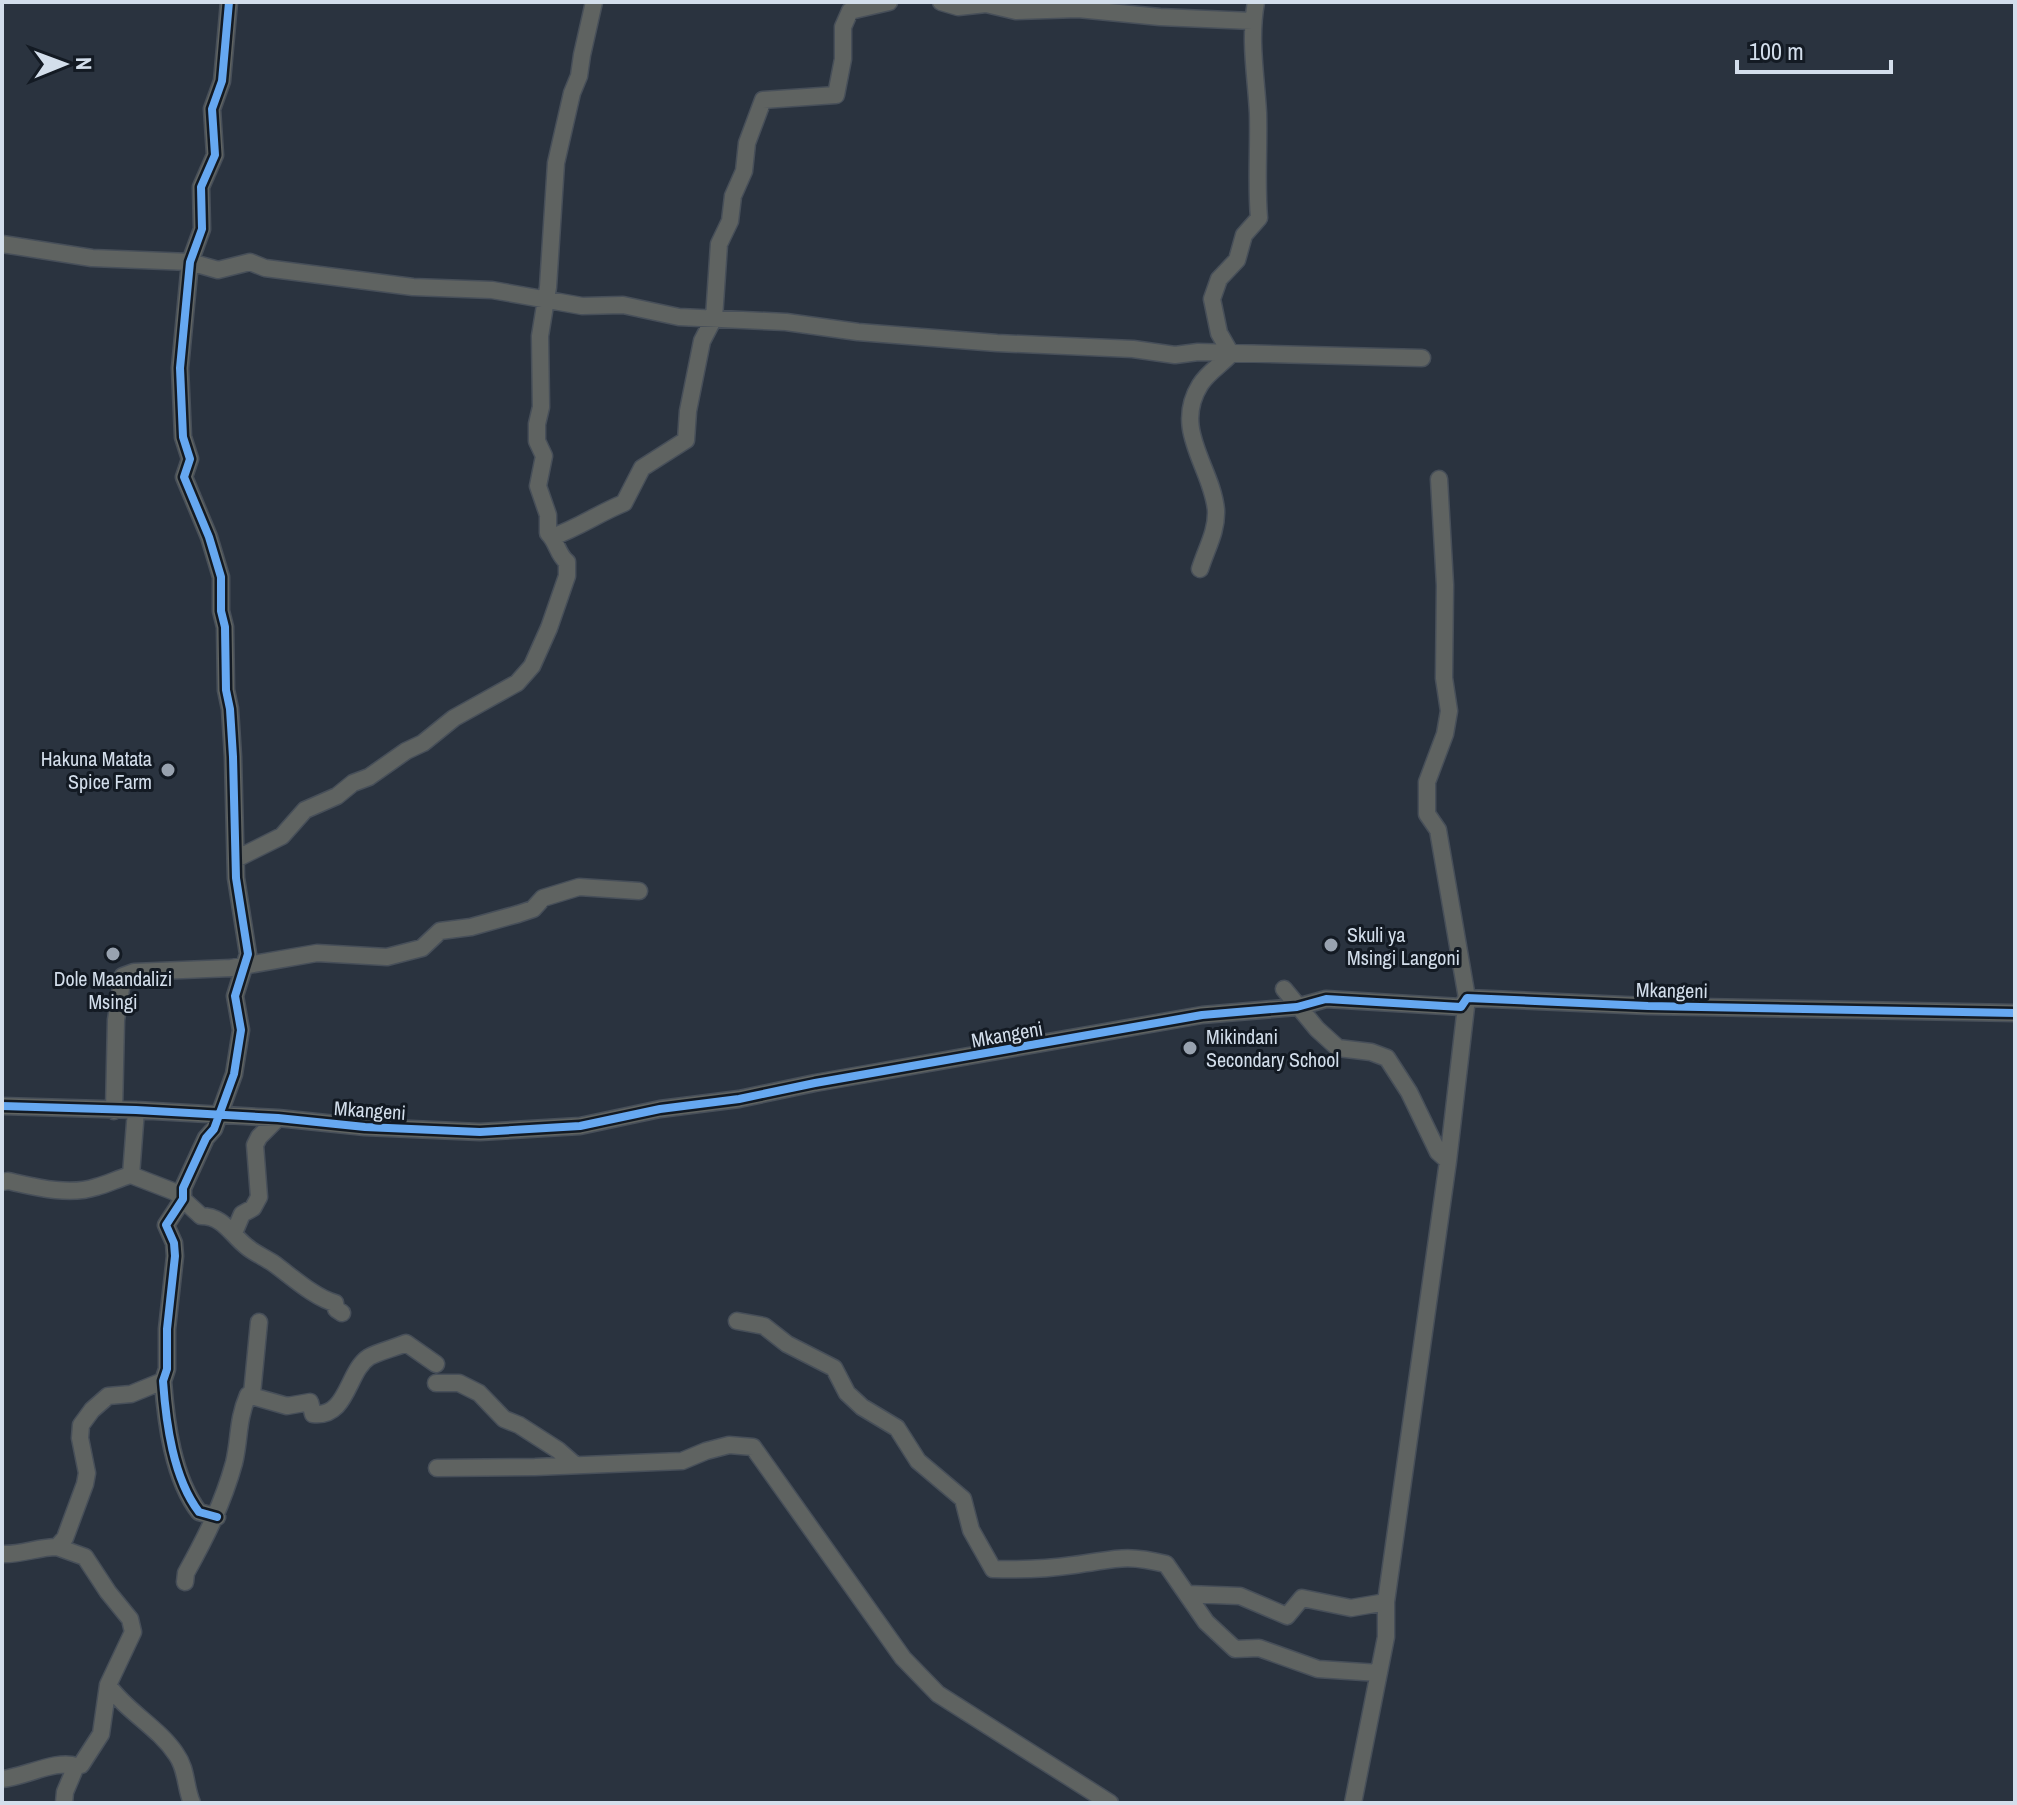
<svg xmlns="http://www.w3.org/2000/svg" width="2017" height="1805" font-family="'Archivo Narrow',sans-serif">
<rect width="100%" height="100%" fill="#2a333f"/>
<g fill="none" stroke-linecap="round" stroke-linejoin="round">
<defs>
<path id="minor" d="M941,2L958,7L986,4L1016,11L1078,9L1160,17L1252,21
M2,244L92,258L190,262L218,270L250,262L265,268L413,287L492,290L582,306L623,305L679,317L786,322L858,332L997,343L1133,349L1175,355L1198,352L1422,358
M552,537C578,528 599,513 624,503L642,468L686,440L688,411L702,341L714,318L719,244L730,221L733,196L744,171L747,143L763,100L836,95L843,59V27L850,11L889,2
M1200,569C1206,549 1217,532 1216,510C1212,467 1172,430 1200,385C1207,373 1222,364 1231,354L1219,333L1212,299L1219,279L1237,260L1244,235L1259,218C1256,183 1259,148 1258,113C1256,75 1249,40 1256,2
M236,859L282,836L305,810L337,796L353,783L369,777L406,751L423,743L454,718L517,683L532,666L549,628L567,576V562C557,554 558,543 548,533V515L538,486L544,456L537,441V424L541,407L540,336L548,287L556,163L572,93L579,76L582,55L594,2
M1284,989L1317,1029L1338,1048L1371,1052L1387,1058L1409,1092L1438,1152L1448,1161
M2,1106L136,1110L278,1118L365,1127L480,1132L580,1126L660,1109L739,1099L815,1083L1202,1015L1297,1007L1326,999L1461,1007L1467,998L1648,1006L2015,1013
M136,1110L131,1175L175,1192L201,1216C223,1216 231,1234 246,1246C254,1253 264,1257 273,1263C291,1276 315,1298 335,1303L336,1309L342,1313
M114,1111L116,1020L123,976L134,972L231,968L317,953L387,957L422,948L440,931L471,927L518,914L533,909L543,898L579,887L639,891
M2,1182L8,1181C35,1187 69,1196 96,1187C108,1184 119,1178 131,1175
M234,1233L242,1214L253,1208L259,1197L255,1145L259,1137L278,1118
M737,1321L764,1326L787,1344L834,1368L847,1393L862,1407L897,1428L918,1461L963,1499L971,1530L993,1569C1020,1570 1046,1569 1074,1565C1114,1560 1123,1553 1166,1564L1206,1622L1235,1649L1259,1648L1318,1669L1379,1673
M436,1383H459L479,1393L504,1419L519,1425L558,1450L574,1464
M252,1394L259,1322
M437,1468L535,1467L682,1461L706,1451L729,1445L753,1447L903,1658L938,1694L1110,1803
M217,1517L199,1512C173,1478 166,1423 163,1381L167,1369V1329L175,1256L174,1243L166,1225L183,1199V1188L206,1138L214,1129L234,1074L241,1030L235,996L248,954L236,878L233,757L230,709L226,690L225,627L221,611V577L209,537L184,477L190,459L183,437L180,368L190,262L202,229L201,187L215,155L212,109L222,81L229,2
M57,1547L85,1557L108,1592L130,1619L133,1632L108,1685C127,1712 158,1727 176,1754C187,1769 185,1787 192,1803
M2,1554C21,1555 38,1547 57,1547L65,1538L85,1484L87,1473L80,1438L81,1425L92,1410L108,1396L131,1394L163,1381
M185,1582L186,1573C206,1537 223,1503 234,1463C240,1438 237,1421 248,1395L287,1406L310,1402L313,1414C348,1418 347,1371 369,1357C380,1351 395,1348 406,1343L436,1364
M1188,1594L1240,1596L1287,1616L1302,1598L1351,1608L1386,1602
M2,1779C24,1777 57,1759 76,1766
M64,1803L65,1792L76,1766L81,1765L101,1734L108,1685
M1353,1803L1386,1637V1602L1448,1161L1467,998L1438,830L1427,814V782L1445,734L1449,711L1444,678L1445,585L1439,479"/>
</defs>
<use href="#minor" stroke="#474f59" stroke-width="19"/>
<use href="#minor" stroke="#5f6361" stroke-width="16"/>
<defs>
<path id="cycleway" d="M2,1106L136,1110L278,1118L365,1127L480,1132L580,1126L660,1109L739,1099L815,1083L1202,1015L1297,1007L1326,999L1461,1007L1467,998L1648,1006L2015,1013
M217,1517L199,1512C173,1478 166,1423 163,1381L167,1369V1329L175,1256L174,1243L166,1225L183,1199V1188L206,1138L214,1129L234,1074L241,1030L235,996L248,954L236,878L233,757L230,709L226,690L225,627L221,611V577L209,537L184,477L190,459L183,437L180,368L190,262L202,229L201,187L215,155L212,109L222,81L229,2"/>
</defs>
<use href="#cycleway" stroke="#131a23" stroke-width="13"/>
<use href="#cycleway" stroke="#66a8f1" stroke-width="8"/>
</g>
<g fill="#98a2af" stroke="#131a23" stroke-width="3">
<circle cx="168" cy="770" r="8"/>
<circle cx="1331" cy="945" r="8"/>
<circle cx="113" cy="954" r="8"/>
<circle cx="1190" cy="1048" r="8"/>
</g>
<g text-anchor="middle" dominant-baseline="central" stroke-width="6" stroke-linejoin="round" paint-order="stroke">
<g font-size="20" fill="#d3deeb" stroke="#131a23" text-anchor="start">
<text x="152" y="758" text-anchor="end">Hakuna Matata<tspan x="152" dy="23">Spice Farm</tspan></text>
<text x="1347" y="934">Skuli ya<tspan x="1347" dy="23">Msingi Langoni</tspan></text>
<text x="113" y="978" text-anchor="middle">Dole Maandalizi<tspan x="113" dy="23">Msingi</tspan></text>
<text x="1206" y="1036">Mikindani<tspan x="1206" dy="23">Secondary School</tspan></text>
</g>
<g font-size="20" fill="#d3deeb" stroke="#131a23">
<text transform="translate(1672 990) rotate(1)">Mkangeni</text>
<text transform="translate(1007 1034) rotate(-10)">Mkangeni</text>
<text transform="translate(370 1110) rotate(4)">Mkangeni</text>
</g>
</g>
<rect width="2017" height="1805" fill="none" stroke="#d3deeb" stroke-width="8"/>
<g transform="translate(64 64) rotate(89)" stroke="#131a23" stroke-width="6" paint-order="stroke">
<path d="M0-6L14 30L0 20L-14 30Z" fill="#d3deeb"/>
<text y="-12" font-size="22" font-weight="bold" text-anchor="middle" fill="#d3deeb">N</text>
</g>
<path d="M1737 60v12h154v-12" fill="none" stroke="#d3deeb" stroke-width="4"/>
<text x="1749" y="60" font-size="24" fill="#d3deeb" stroke="#131a23" stroke-width="6" paint-order="stroke">100 m</text>
</svg>
